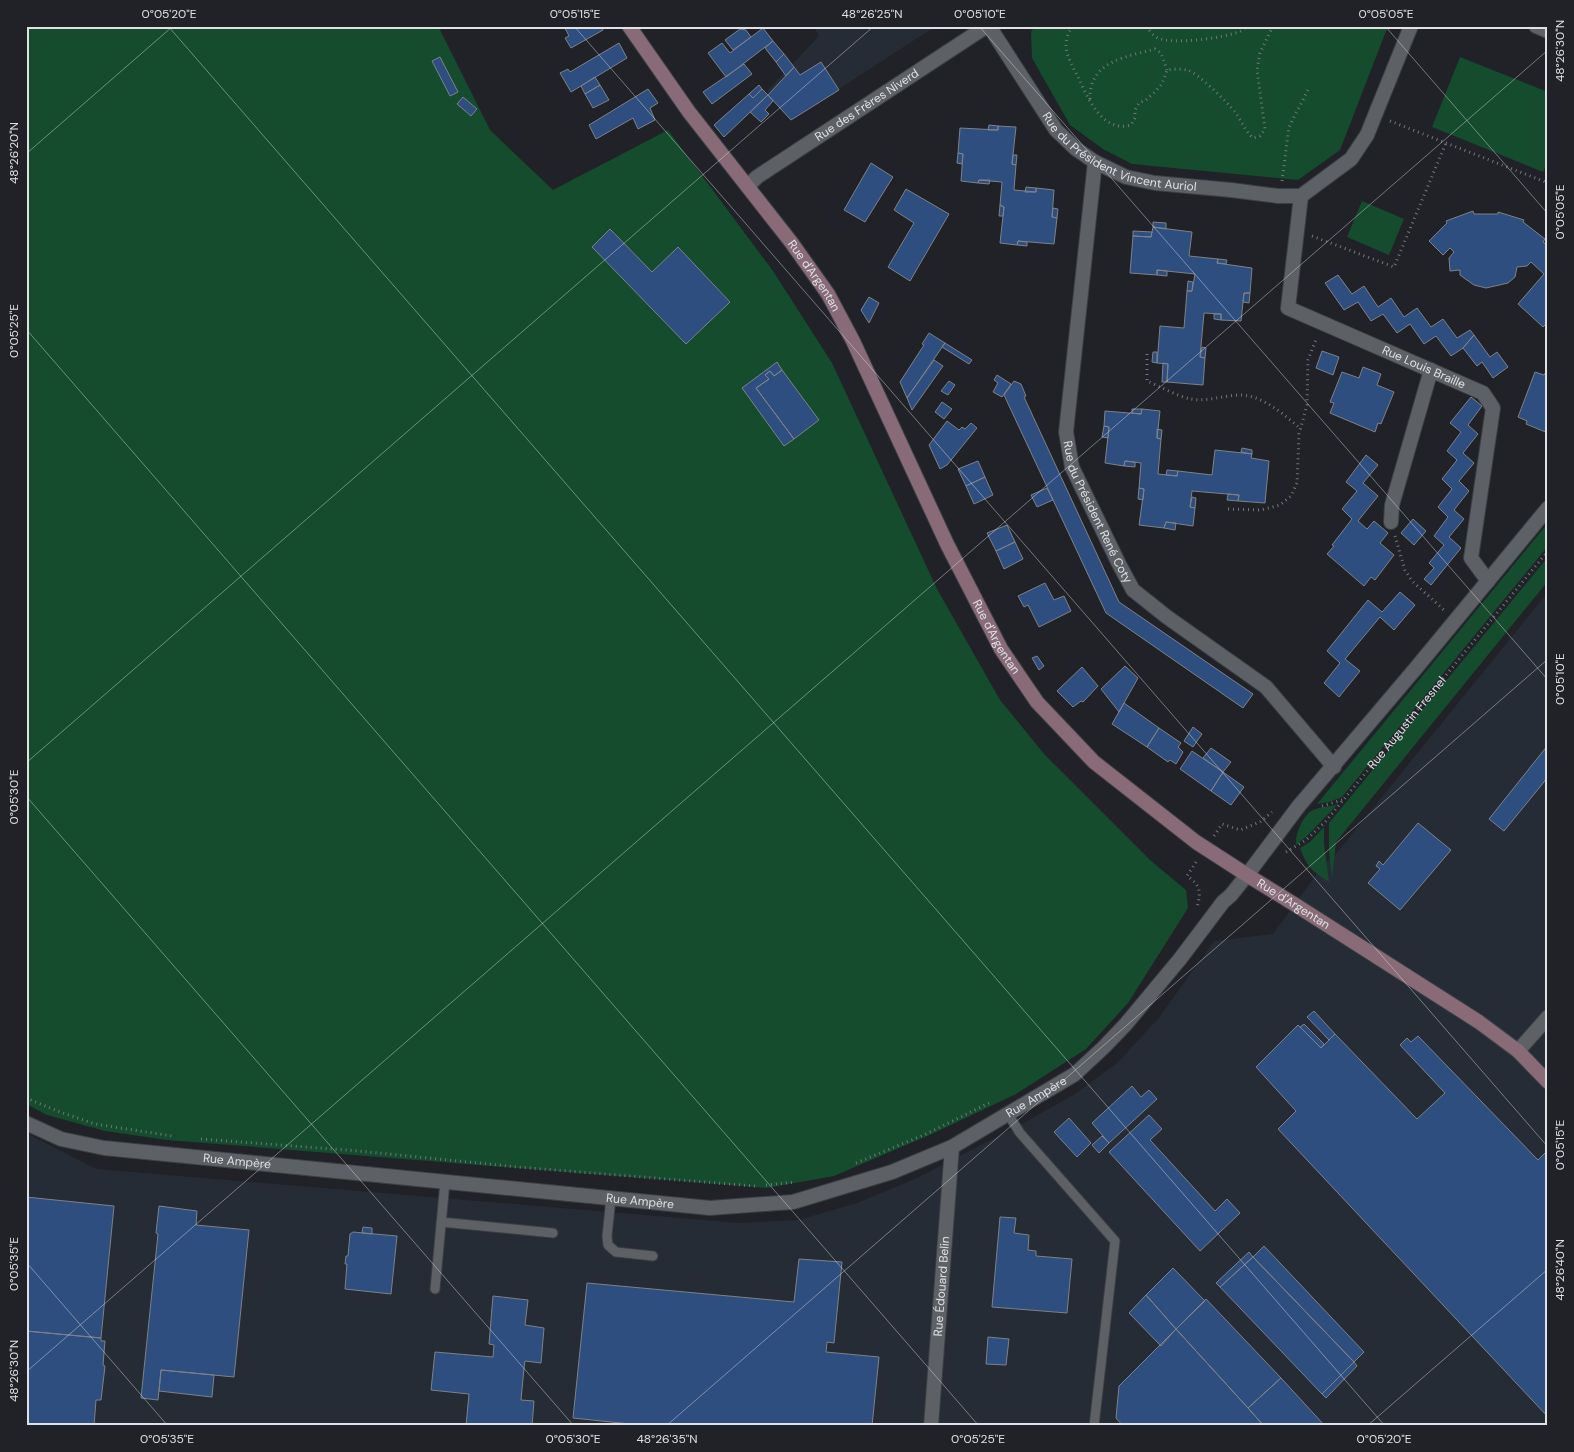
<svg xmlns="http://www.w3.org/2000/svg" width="1574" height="1452" font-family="'DM Sans',sans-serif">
<rect width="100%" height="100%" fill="#202227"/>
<path fill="#262c35" d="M814,26H936L791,120L767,91L819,36Z
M1548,592V1426H26V1133L96,1169L597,1211L740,1223L798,1220L857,1203L917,1178L1020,1125L1075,1094L1117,1063L1158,1019L1214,941L1273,934L1324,864L1335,855Z"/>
<path fill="#144c2d" d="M26,26H438L490,130L553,190L668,130L773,271L832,363L937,589L1000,700L1045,755L1150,860L1186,890L1188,908L1128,1003L1086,1049L1016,1094L934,1133L834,1176L767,1188L167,1140L105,1131L47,1115L26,1104Z
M1035,26H1388L1340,150L1298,180L1132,164L1103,149L1070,125L1032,58L1031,32Z
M1460,57L1548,92V161L1543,172L1432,127Z
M1362,201L1404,219L1389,255L1347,237Z
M1548,523V546L1342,797L1329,802L1317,804Z
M1548,557V581L1336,842L1332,878L1329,851V823Z
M1337,805L1307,836L1296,845C1295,834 1303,815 1313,810C1320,807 1329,806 1337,805Z
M1324,827V843L1329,882C1312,871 1307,867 1300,848L1310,842Z"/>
<path fill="#2f4e80" stroke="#7e8187" d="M564,26H601L603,30L571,48L565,38L569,36Z
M763,28L773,41L726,77L708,53L722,43L730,53Z
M740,29L746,30L751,37L733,50L725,40Z
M773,41L784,54L776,62L765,48Z
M619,43L627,58L571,92L560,73L568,69L570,72Z
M784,54L794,67L786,76L776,62Z
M440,57L458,92L450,96L432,61Z
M821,62L839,90L791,120L768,95L794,67L800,75Z
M744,64L752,74L712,104L703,92Z
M595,77L600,85L585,94L581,86Z
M600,85L609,100L593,108L585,94Z
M759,85L762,89L753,98L749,94Z
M648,89L658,103L650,108L655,120L638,129L633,118L596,139L589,125Z
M762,89L768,95L724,137L714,125L749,94L753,98Z
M768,95L773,101L765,110L769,114L761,122L750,112Z
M463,97L477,109L471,116L457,104Z
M989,125L998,126V130H988Z
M998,126L1016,127L1012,164L1016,165L1014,190L1036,192V188L1054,190L1052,217L1057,218L1054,244L1018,241L1017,245L1000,243L1004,207L1000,205L1002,182L979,180L978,183L961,181L963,154L958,153L960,128L998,130Z
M958,153L963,154L962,164L957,163Z
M1013,155H1017L1016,165L1012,164Z
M871,163L893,177L865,222L844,210Z
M979,180H990L989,184L978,183Z
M1026,187L1036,188V192H1025Z
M906,189L949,214L910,281L888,267L914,223L894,210Z
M1000,205L1004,207L1003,216H999Z
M1053,208L1058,209L1057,218L1052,217Z
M1473,211L1474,214H1498V212L1524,220L1523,222L1545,239L1543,242L1548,246V322L1543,327L1518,304L1544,274L1531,262L1527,266L1517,267L1515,277L1508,283L1486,288L1474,285L1464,278L1460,275V270L1450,271L1449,258L1454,252L1450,248L1443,255L1429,241L1447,223L1446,221Z
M1153,222L1166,223V229L1153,227Z
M1153,227L1192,232L1189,256L1218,259L1217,263L1252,268L1250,293H1244L1241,321L1221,320V314L1204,313L1200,357L1205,358L1203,385L1167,382L1168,364L1157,363L1160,326L1184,328L1187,291H1192L1195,274L1157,270V275L1130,273L1133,236L1151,237Z
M610,229L652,272L678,247L730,302L686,344L592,247Z
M1133,231L1152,232L1151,237L1133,236Z
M1018,241L1027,242V246L1017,245Z
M1218,259L1227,260L1226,264L1217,263Z
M1157,270L1167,271V276L1157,275Z
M1338,275L1352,294L1364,286L1378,307L1391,298L1404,317L1417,308L1431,327L1443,319L1457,338L1470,330L1474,335L1463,348L1451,356L1436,336L1424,344L1410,324L1397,333L1383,314L1371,321L1358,302L1344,310L1325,283Z
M1188,281L1193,282L1192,291H1187Z
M1244,293H1250L1249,303L1243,302Z
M869,297L879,303L869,323L861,310Z
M1214,314H1221V320L1214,319Z
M929,333L945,343L907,398L900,382L924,345L922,344Z
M1474,335L1490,357L1497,352L1508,367L1493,378L1482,362L1477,366L1463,348Z
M945,343L972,360L969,364L942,347Z
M1202,347L1206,348L1205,358L1200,357Z
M1322,351L1339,357L1333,375L1316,368Z
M1153,352H1157V363L1152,362Z
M934,360L943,366L912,410L907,398Z
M777,362L782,370L774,376L770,371L765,375L769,379L756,388L794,439L784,446L742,388Z
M1163,363L1168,364L1167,382H1162Z
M1363,367L1381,374L1377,385L1394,392L1381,424L1378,423L1375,432L1330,413L1334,403L1330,402L1342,372L1359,378Z
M782,370L819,420L794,439L756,388L769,379L765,375L770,371L774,376Z
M1535,372L1544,375L1546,372H1548V433L1526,424L1527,421L1518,417Z
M997,375L1011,384L1002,397L993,392L998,383L994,380Z
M949,381L955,385L948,395L941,391Z
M1014,381L1021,384L1026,396L1024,397L1119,602L1253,694L1243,708L1106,613L1004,395Z
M1471,397L1482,406L1468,425L1478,434L1463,453L1474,463L1459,481L1469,491L1454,510L1464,519L1449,537L1461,548L1431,585L1424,579L1434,568L1429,563L1444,545L1434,536L1448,517L1438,507L1452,489L1442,479L1457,460L1447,451L1461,432L1450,423Z
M942,402L952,409L944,419L935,412Z
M1132,409H1142L1141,414L1132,413Z
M1142,409L1160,411L1157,438L1161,439L1158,474L1177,476L1178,471L1212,475L1215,450L1252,454L1251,458L1269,461L1265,503L1238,501L1239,495L1192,491L1190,507L1195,508L1193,526L1166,522L1164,528L1139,525L1144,489L1139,488L1141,463L1125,461L1124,466L1105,463L1109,427L1104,426L1105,411L1141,414Z
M947,421L959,430L962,427L965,429L971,423L977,428L947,465L940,469L929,445Z
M1104,426L1109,427L1108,438L1102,437Z
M1157,429L1162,430L1161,439L1157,438Z
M1242,448L1252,450V454L1241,452Z
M1366,455L1378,465L1363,483L1378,496L1358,521L1367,529L1374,521L1388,533L1380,543L1394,555L1375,580L1371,577L1364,586L1327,554L1334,546L1332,545L1352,519L1342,509L1357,491L1346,482Z
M978,461L985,477L966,486L958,469Z
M1125,461L1135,462V467L1124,466Z
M1167,470L1178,471L1177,476L1166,475Z
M985,477L993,495L974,504L966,486Z
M1047,488L1053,500L1037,507L1031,495Z
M1139,488L1144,489L1143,500L1138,499Z
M1228,494L1239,495L1238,501L1227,500Z
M1192,497L1196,498L1195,508L1190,507Z
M1413,519L1426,531L1414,545L1401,533Z
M1166,522L1176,523L1175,530L1164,528Z
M1007,525L1015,542L996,551L987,533Z
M1015,542L1023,559L1004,569L996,551Z
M1045,583L1054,600L1064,596L1071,611L1039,627L1028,605L1024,607L1018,596Z
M1400,592L1415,605L1394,630L1380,617L1345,659L1360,671L1339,697L1324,683L1340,663L1327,651L1368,600L1382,612Z
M1037,656L1044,666L1039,670L1032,658Z
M1125,666L1138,678L1119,712L1101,689Z
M1082,667L1098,686L1083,702L1081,701L1073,707L1057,691Z
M1124,703L1159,728L1147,747L1112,724Z
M1193,727L1202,734L1193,747L1184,741Z
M1159,728L1181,743L1178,747L1183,752L1176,764L1170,760L1168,762L1147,747Z
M1548,745V777L1504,831L1489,819Z
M1211,748L1231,762L1223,772L1203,758Z
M1192,751L1223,772L1211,791L1180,769Z
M1223,772L1244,787L1231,805L1211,791Z
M1418,823L1451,850L1400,910L1368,883L1380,869L1376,866L1379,861L1383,865Z
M1314,1011L1335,1034L1329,1040L1307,1017Z
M1304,1024L1324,1044L1321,1048L1300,1027Z
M1298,1025L1321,1048L1335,1034L1417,1119L1445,1093L1400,1045L1407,1038L1411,1042L1418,1036L1538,1160L1548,1150V1417L1278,1129L1296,1111L1256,1067Z
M1132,1086L1141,1097L1149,1090L1157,1099L1109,1143L1092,1123Z
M1149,1115L1162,1129L1150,1140L1215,1211L1227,1199L1240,1213L1200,1251L1109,1152Z
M1069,1118L1091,1143L1077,1157L1054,1132Z
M1102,1136L1109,1143L1099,1153L1092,1145Z
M26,1197L114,1206L101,1338L26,1331Z
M159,1206L197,1211L196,1225L249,1230L234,1377L161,1370L158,1400L141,1398L158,1234L156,1233Z
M1000,1217L1016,1218L1014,1233L1029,1235L1028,1250L1036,1251V1256L1072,1259L1067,1313L992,1307Z
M363,1227L372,1228V1234L362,1233Z
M353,1232L397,1236L391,1294L345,1289L347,1264H345L346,1256H348L350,1234Z
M1264,1246L1364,1352L1354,1362L1253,1257Z
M1249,1252L1253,1257L1220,1287L1216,1283Z
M1253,1257L1354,1362L1322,1394L1220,1287Z
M799,1259L842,1262L834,1343L827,1342L826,1352L879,1357L872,1426H649L573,1418L587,1283L794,1302Z
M1173,1268L1205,1301L1176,1329L1146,1295Z
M1146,1295L1176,1329L1161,1346L1129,1313Z
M493,1296L528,1300L525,1325L544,1328L541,1363L525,1361L524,1368L521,1400L534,1401L532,1426H466L469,1394L431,1390L435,1352L493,1357L494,1345L489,1344Z
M1206,1299L1281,1378L1248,1408L1176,1329Z
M1176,1329L1248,1408L1264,1426H1123L1116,1418L1119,1386Z
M26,1331L101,1338V1341H105L103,1365L105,1366L101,1400H96L94,1426H26Z
M988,1337L1009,1339L1006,1365L986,1364Z
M1354,1362L1357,1366L1326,1398L1322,1394Z
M161,1370L214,1375L212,1397L159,1391Z
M1281,1378L1325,1426H1264L1248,1408Z"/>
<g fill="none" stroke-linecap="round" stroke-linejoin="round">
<defs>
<path id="service" d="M1008,1114L1020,1133L1115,1241L1094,1426
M611,1198L607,1236L608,1245L616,1252L653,1256
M441,1222L553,1233
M435,1289L445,1182"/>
<path id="pedestrian" d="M1301,196L1351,159L1367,135L1411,26"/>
<g id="minor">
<path id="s2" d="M989,26L1056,130L1076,149L1095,162L1126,177L1155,183L1231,190L1278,196H1301L1288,308L1483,393L1493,408L1471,558L1488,581"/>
<path d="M1536,26L1548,31"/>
<path id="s3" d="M1095,162L1066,432L1072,467L1119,564L1133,590L1167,617L1266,687L1334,767"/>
<path id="s4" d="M748,186L757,177L987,26"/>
<path d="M1391,522L1392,505L1431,370"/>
<path d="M1518,1051L1548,1017"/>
<path id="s5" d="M26,1123L61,1139L104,1148L710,1208L793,1202L892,1172L952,1147L1075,1074L1104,1047L1126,1024L1180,959L1223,902L1231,895L1247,875L1298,807L1416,668L1548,508"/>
<path id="s6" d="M931,1426L952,1147"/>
</g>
<g id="secondary">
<path id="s7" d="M629,26L689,112L791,242L828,294L853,341L947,544L1001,649L1037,702L1094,762L1196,842L1247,875L1294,904L1479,1022L1518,1051L1548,1082"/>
</g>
</defs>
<use href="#service" stroke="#3c3f43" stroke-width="11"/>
<use href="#pedestrian" stroke="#3c3f43" stroke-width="16"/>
<use href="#minor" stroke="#3c3f43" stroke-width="16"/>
<use href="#secondary" stroke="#3c3f43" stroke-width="16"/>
<g stroke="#74767b" stroke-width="3" stroke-dasharray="1 4" stroke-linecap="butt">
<path d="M1072,26C1069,32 1066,38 1066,45C1066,56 1073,67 1078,77C1088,98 1102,133 1131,125L1135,118V110L1139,103L1146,100L1155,92L1162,84L1167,70C1173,69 1180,69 1187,70C1197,72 1228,103 1235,112C1242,121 1244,130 1253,138L1260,136L1265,129L1257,70L1260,53L1273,26"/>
<path d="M1147,26C1149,30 1153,36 1158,38C1173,45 1225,38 1241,31C1243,30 1245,28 1247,26"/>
<path d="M1090,99C1089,61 1126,57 1155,49L1161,53L1167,70"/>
<path d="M1390,121L1548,183"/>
<path d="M1282,181L1289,127L1309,88"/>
<path d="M1312,236L1394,267L1446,143"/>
<path d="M1147,354V381C1159,386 1179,397 1191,399C1208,402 1224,395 1241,395C1264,396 1284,415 1301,429"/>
<path d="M1228,509L1261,510L1280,505L1291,496L1297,483L1299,434L1307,405L1308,360L1317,337"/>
<path d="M1395,536L1405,570L1412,581L1444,610"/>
<path d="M1322,806L1342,800"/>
<path d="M1214,836L1222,824L1240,830L1260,822L1272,812"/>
<path id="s1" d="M1286,852L1306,840L1326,821L1548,551"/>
<path d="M1196,862L1187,876C1201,885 1201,893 1197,907"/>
<path d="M26,1098L60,1112L95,1124L172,1136"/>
<path d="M201,1139L359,1151L517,1167L755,1186"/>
<path d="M856,1163L926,1134L989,1103"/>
<path d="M766,1185L795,1182"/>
</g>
<use href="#service" stroke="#5d6166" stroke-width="9"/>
<use href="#pedestrian" stroke="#5d6166" stroke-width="14"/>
<use href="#minor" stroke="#5d6166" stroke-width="14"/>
<use href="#secondary" stroke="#896b78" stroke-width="14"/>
</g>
<path fill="none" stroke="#dfe1e4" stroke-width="1" stroke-opacity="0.45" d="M168,26L1385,1426M574,26L1548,1147M979,26L1548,680M1385,26L1548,214M26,154L173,26M26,329L979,1426M26,763L874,26M26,796L574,1426M26,1262L168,1426M26,1372L1548,50M666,1426L1548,659M1367,1426L1548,1269"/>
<g text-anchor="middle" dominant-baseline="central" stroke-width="4" stroke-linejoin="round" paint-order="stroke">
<g font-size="12" fill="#dfe1e4" stroke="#202227">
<text stroke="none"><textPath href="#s4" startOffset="144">Rue des Frères Niverd</textPath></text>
<text stroke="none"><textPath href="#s2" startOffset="192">Rue du Président Vincent Auriol</textPath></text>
<text stroke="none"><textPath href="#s7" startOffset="311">Rue d'Argentan</textPath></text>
<text stroke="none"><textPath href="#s2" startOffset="646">Rue Louis Braille</textPath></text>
<text stroke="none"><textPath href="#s3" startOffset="358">Rue du Président René Coty</textPath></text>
<text stroke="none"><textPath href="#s7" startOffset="716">Rue d'Argentan</textPath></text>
<text stroke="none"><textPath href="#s1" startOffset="178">Rue Augustin Fresnel</textPath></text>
<text stroke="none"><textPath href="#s7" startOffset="1121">Rue d'Argentan</textPath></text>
<text stroke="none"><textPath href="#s5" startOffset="1041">Rue Ampère</textPath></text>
<text stroke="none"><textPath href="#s5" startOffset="216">Rue Ampère</textPath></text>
<text stroke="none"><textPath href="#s5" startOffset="621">Rue Ampère</textPath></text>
<text stroke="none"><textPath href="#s6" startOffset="140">Rue Édouard Belin</textPath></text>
</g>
</g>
<rect width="1574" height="1452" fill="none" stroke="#202227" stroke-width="55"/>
<rect x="28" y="28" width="1518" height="1396" fill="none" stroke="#dfe1e4" stroke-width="2"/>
<g font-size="12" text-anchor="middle" fill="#dfe1e4">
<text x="169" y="18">0°05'20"E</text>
<text x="575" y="18">0°05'15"E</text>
<text x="872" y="18">48°26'25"N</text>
<text x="980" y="18">0°05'10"E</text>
<text x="1386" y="18">0°05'05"E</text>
<text transform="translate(1560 51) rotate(-90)" y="4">48°26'30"N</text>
<text transform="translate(14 153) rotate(-90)" y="4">48°26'20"N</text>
<text transform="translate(1560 212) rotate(-90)" y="4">0°05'05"E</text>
<text transform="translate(14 331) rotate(-90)" y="4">0°05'25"E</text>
<text transform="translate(1560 679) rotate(-90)" y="4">0°05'10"E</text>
<text transform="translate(14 797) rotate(-90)" y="4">0°05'30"E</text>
<text transform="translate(1560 1145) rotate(-90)" y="4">0°05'15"E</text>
<text transform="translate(14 1264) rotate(-90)" y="4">0°05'35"E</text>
<text transform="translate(1560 1270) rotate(-90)" y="4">48°26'40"N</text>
<text transform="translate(14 1371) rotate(-90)" y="4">48°26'30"N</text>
<text x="167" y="1443">0°05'35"E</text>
<text x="573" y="1443">0°05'30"E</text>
<text x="667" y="1443">48°26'35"N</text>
<text x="978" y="1443">0°05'25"E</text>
<text x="1384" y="1443">0°05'20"E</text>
</g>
</svg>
